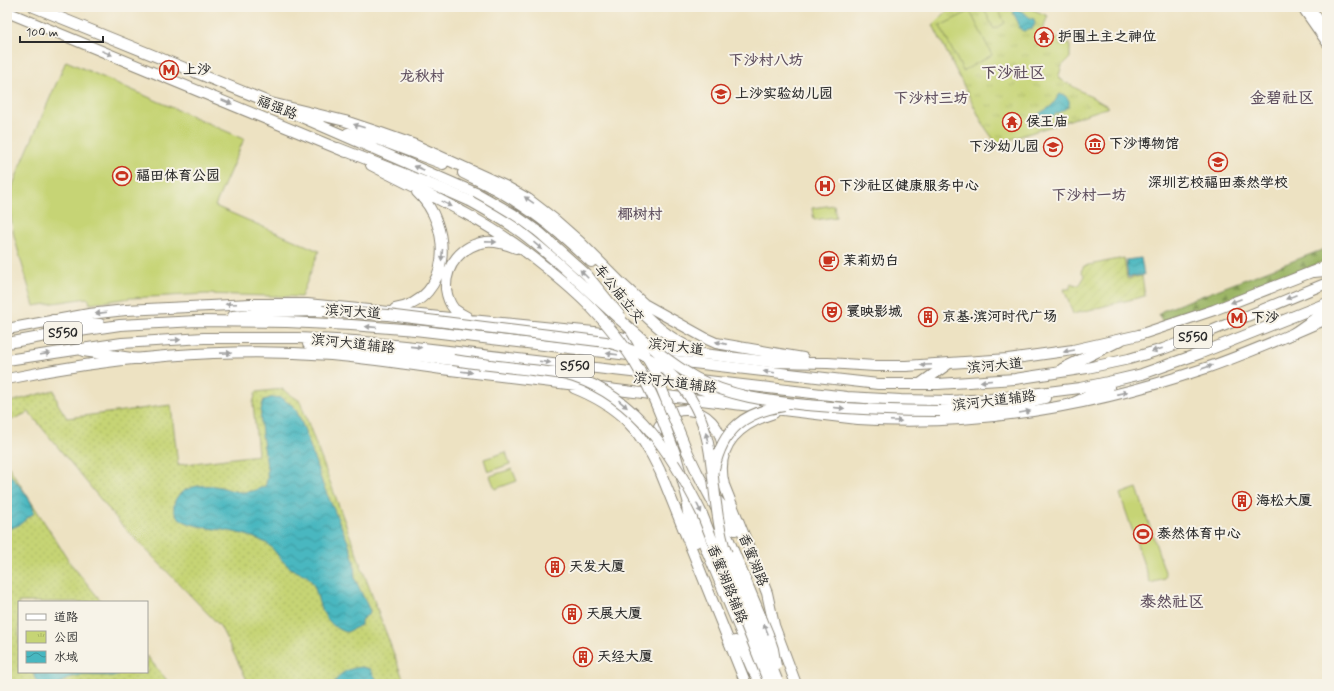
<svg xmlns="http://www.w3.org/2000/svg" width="1334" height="691" font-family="Mynerve,'LXGW WenKai TC',sans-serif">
<defs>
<pattern id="grass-dots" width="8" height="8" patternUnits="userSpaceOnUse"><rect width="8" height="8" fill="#c6d475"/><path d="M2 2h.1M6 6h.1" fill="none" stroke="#aab665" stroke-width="1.8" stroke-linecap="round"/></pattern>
<pattern id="forest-firs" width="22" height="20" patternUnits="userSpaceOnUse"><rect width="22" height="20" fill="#9cb666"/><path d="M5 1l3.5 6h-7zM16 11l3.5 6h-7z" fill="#7f9454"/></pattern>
<pattern id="park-tufts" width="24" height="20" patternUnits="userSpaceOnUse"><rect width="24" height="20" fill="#c6d475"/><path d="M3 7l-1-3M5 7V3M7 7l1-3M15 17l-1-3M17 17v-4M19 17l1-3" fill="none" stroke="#aab665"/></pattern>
<pattern id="garden-furrows" width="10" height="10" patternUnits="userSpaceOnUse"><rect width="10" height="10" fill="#c6d475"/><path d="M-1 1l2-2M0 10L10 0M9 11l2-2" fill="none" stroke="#aab665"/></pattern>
<pattern id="water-waves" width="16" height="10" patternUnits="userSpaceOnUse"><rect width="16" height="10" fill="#48b7c0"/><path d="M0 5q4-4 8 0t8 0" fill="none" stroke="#3c959c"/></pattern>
</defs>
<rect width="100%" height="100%" fill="#f7f3e8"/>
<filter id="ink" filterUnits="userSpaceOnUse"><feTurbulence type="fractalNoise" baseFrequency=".025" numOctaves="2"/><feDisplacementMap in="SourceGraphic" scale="8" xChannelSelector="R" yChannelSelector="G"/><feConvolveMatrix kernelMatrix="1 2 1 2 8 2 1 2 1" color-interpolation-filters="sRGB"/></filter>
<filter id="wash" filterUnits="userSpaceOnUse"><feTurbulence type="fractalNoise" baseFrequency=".012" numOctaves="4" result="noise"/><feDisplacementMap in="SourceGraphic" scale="16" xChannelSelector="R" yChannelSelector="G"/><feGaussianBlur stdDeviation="0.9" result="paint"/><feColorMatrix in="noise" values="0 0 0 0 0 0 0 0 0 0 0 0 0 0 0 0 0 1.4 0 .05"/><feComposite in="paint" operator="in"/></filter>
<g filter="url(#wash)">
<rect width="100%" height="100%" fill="#ede2c2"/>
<path fill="url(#grass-dots)" stroke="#788050" d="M282,389L300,401L405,684H249L220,626L120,523L29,412L7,422V403L54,390L58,404L67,418L171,405L178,465L258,455L253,403L256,392Z
M7,464L71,564L102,602H19V672H147V656L170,684H7Z"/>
<path fill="url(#forest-firs)" stroke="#647048" d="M1327,248V260L1206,308L1162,322L1159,314L1162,311Z"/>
<path fill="url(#park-tufts)" stroke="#788050" d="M951,7H1027L1048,16L1041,32L1070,44V58L1062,66L1058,78L1109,107L997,144L984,126L933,25Z"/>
<path fill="url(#garden-furrows)" stroke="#788050" d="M1124,258L1127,279L1142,276L1145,296L1073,314L1064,289H1069L1072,283L1079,286L1085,276L1081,271L1084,266Z"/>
<path fill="#c6d475" stroke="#788050" d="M983,7H997L1005,23L994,29Z
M970,11L992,55L963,71L940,26Z
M66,61L244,139L215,206L319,251L301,297L206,294L130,298L90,304L89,300L87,298L34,306L14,236L11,218V201L13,185L20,167Z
M834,205L836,217L814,220L812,208Z
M506,452L510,464L488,472L484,459Z
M512,469L517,481L495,489L490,476Z
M1137,488L1166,575L1165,579L1150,583L1120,494Z"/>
<path fill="url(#water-waves)" stroke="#3a7176" d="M1016,9L1025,13L1029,18L1034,19L1035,24L1032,29L1023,31L1019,28L1018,22L1013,13Z
M1060,94L1064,95C1068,98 1071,101 1068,107L1051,117L1038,122L1035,119C1039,111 1046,111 1051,106C1055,103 1056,98 1060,94Z
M1141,258L1144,275L1128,277L1126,260Z
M274,397L281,398L293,406L297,412L305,431L323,485L349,544L354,561L355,579L370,611L369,614L361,620V625L347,632C335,631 325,618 320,606C317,597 316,586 309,578C306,574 301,574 296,571C293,570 289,567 286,564C278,558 274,548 266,543C258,538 237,532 228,531C215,528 169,527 174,504C178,487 200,484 215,486C224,487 233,492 242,492C250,492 257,490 265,486C274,471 253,422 264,400Z
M7,471C16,483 33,498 34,513L19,525L7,530Z
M362,667L370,669L377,680L382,684H334C339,672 350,668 362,667Z
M33,672H120L119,674L116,676L86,675L71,677L58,684H41L35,679Z"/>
</g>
<g filter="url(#ink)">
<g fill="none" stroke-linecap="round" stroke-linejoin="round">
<defs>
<path id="secondary" d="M1302,7L1327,43
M1310,7L1327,31"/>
<path id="primary" d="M34,7L276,105
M7,12L346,152
M271,103L345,121L381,133L415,145L505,186L528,199L554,219L580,242L623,285L644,304L707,339L716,343L803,358
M292,113L478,194L513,214L540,233
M348,133L377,139L443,164
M371,165C423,192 478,216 526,252
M463,173C481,182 499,190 515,201C543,218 567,239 591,262
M626,297C648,318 666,338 695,350
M395,309C453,299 453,225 417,192
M467,317C463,315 458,312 454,309C449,303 447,296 446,289C445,265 462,245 486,242C496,241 506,244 516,248
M7,329L89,314L126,310L251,304H307L594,332L614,335L661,349L771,362L828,363L875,366H906L1008,359L1073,350L1139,335L1214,310L1327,266
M7,379C110,357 226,347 331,355C368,358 405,364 442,369L858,419C977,427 1094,406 1206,368C1247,354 1287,336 1327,319
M675,380L730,399
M574,388C619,406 640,429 660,471L746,684
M774,413C739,424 714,445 724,485L767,593L774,625
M654,444C659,394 720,402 723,450
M713,495L723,507L735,530
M687,507L690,525L696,542
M772,620L796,684
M735,641L747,657L753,671L762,684"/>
<path id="trunk" d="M338,148L445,190L470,201
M1312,272L1327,271
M251,304L275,308
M233,316L271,312L322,311
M53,320L100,324
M1294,333L1327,310
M7,343L46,336L120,325L197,321L287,322L351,325L415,330L637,356
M308,344L453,360
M83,351L138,359
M7,360L122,343L204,338H298L355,341L414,347L847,397L901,400L950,401L991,399L1080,388L1108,382L1142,374L1201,353L1327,303
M667,360L878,384H938L1015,379L1087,368L1129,359L1163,349L1211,331L1327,283
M1062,369L1121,340
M920,384L948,364
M1073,403L1109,387
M940,411C976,410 1010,408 1045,398
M687,451L697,472L716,508L735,555
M676,456L692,515L748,649L764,677"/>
</defs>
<use href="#secondary" stroke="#8c8676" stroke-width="11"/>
<use href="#primary" stroke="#8c8676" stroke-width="12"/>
<use href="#trunk" stroke="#8c8676" stroke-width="12"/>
<use href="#secondary" stroke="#fff" stroke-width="9"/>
<use href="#primary" stroke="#fff" stroke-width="10"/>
<use href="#trunk" stroke="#fff" stroke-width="10"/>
<defs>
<path id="primary-bridge" d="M540,233L587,275L621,317
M526,252C572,287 616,325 643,377C657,402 666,429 676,456
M632,332L654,370L687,451"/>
<path id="trunk-bridge" d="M470,201C488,211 506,221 522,233C555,258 586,289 617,317C642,339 667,362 696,378C730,397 769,401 807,405C851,409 895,411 940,411
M322,311L388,315L606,342C661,355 696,387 708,443C715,477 714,512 724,546L777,680
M453,360C479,364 506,367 532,370C546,372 561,373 574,377C637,398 674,457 702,514L769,683
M714,469C723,429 744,412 784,406
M735,555L768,634L773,649L776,666"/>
</defs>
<use href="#primary-bridge" stroke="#8c8676" stroke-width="12" stroke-linecap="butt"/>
<use href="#trunk-bridge" stroke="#8c8676" stroke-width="12" stroke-linecap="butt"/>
<use href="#primary-bridge" stroke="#fff" stroke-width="10"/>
<use href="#trunk-bridge" stroke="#fff" stroke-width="10"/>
</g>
<defs><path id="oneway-solid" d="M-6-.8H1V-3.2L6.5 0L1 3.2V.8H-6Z"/></defs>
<g fill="#a0a0a0">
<use href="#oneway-solid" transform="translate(107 53) rotate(22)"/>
<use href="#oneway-solid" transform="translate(227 102) rotate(23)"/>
<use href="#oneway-solid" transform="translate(359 126) rotate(-162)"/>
<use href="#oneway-solid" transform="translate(419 168) rotate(-157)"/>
<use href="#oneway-solid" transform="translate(529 200) rotate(-145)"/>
<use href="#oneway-solid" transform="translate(447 204) rotate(27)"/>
<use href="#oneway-solid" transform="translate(491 242) rotate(1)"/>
<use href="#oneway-solid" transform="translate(538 246) rotate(41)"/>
<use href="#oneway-solid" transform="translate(442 255) rotate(95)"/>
<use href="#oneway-solid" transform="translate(584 274) rotate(-134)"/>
<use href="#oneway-solid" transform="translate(1291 297) rotate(158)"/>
<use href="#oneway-solid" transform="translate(1236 301) rotate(159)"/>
<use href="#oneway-solid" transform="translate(231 304) rotate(178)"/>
<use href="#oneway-solid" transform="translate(101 313) rotate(173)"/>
<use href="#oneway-solid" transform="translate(371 327) rotate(-175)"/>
<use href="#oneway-solid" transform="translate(175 340) rotate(-3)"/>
<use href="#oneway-solid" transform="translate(721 343) rotate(-167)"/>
<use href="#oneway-solid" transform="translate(416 347) rotate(6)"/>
<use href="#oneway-solid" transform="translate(1157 350) rotate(163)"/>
<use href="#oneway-solid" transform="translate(1069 351) rotate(170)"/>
<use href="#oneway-solid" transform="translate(226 353) rotate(-1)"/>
<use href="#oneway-solid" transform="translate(45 354) rotate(-9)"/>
<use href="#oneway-solid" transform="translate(612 354) rotate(-173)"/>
<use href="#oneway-solid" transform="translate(545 362) rotate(7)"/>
<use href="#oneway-solid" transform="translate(926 365) rotate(177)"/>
<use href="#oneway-solid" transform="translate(1207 367) rotate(-19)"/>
<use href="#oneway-solid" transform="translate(467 372) rotate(7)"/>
<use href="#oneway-solid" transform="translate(769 372) rotate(-173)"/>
<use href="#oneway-solid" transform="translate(986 381) rotate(175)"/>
<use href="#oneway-solid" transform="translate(1122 393) rotate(-13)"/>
<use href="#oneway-solid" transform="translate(623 404) rotate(41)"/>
<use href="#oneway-solid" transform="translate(839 408) rotate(5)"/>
<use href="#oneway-solid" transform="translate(1025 412) rotate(-10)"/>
<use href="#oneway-solid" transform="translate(896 421) rotate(2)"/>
<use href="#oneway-solid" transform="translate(707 438) rotate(-103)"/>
<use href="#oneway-solid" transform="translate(699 508) rotate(64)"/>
<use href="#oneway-solid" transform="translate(766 629) rotate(-112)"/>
</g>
</g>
<defs>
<symbol id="temple-ring" viewBox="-11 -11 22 22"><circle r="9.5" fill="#f7f3e8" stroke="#c8321e" stroke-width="1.5"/><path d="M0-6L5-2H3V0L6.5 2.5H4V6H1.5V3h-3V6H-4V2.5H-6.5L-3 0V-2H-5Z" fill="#c8321e"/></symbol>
<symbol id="metro-ring" viewBox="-11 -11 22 22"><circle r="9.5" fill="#f7f3e8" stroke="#c8321e" stroke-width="1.5"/><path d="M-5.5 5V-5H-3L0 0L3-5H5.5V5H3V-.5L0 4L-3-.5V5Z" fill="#c8321e"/></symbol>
<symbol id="school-ring" viewBox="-11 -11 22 22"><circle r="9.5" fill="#f7f3e8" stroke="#c8321e" stroke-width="1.5"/><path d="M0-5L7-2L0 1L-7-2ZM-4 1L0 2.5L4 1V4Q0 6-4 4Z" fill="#c8321e"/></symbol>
<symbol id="museum-ring" viewBox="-11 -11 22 22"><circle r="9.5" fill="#f7f3e8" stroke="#c8321e" stroke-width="1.5"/><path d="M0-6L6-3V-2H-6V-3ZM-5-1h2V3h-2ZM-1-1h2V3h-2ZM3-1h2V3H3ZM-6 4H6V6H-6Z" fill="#c8321e"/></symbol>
<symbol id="stadium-ring" viewBox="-11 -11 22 22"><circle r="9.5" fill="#f7f3e8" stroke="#c8321e" stroke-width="1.5"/><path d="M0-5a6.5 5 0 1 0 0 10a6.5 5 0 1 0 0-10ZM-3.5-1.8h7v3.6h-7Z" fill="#c8321e"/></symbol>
<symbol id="hospital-ring" viewBox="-11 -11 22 22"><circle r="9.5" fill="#f7f3e8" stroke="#c8321e" stroke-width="1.5"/><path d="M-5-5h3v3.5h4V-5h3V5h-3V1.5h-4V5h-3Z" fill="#c8321e"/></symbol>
<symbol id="cafe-ring" viewBox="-11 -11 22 22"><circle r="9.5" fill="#f7f3e8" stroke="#c8321e" stroke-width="1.5"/><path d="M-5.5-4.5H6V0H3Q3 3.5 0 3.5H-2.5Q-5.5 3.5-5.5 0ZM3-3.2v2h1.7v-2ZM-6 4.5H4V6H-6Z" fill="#c8321e"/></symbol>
<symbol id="theatre-ring" viewBox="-11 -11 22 22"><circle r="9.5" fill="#f7f3e8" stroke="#c8321e" stroke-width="1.5"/><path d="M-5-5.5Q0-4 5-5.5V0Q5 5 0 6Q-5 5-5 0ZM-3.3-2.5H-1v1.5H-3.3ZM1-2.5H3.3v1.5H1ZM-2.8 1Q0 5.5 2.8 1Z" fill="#c8321e"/></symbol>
<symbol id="building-ring" viewBox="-11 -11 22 22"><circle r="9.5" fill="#f7f3e8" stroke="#c8321e" stroke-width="1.5"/><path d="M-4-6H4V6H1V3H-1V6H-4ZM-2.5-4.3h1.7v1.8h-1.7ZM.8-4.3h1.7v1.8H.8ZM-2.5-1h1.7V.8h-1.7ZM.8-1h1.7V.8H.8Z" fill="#c8321e"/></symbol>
</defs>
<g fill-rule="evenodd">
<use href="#temple-ring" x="1033" y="26" width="22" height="22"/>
<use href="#metro-ring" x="158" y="59" width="22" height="22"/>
<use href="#school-ring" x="710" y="83" width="22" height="22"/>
<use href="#temple-ring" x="1001" y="111" width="22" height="22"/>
<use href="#museum-ring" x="1084" y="133" width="22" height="22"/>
<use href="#school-ring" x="1042" y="136" width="22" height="22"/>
<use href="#school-ring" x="1207" y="151" width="22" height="22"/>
<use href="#stadium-ring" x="111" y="165" width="22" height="22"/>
<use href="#hospital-ring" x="814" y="175" width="22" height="22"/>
<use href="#cafe-ring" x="818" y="250" width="22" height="22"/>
<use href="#theatre-ring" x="821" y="301" width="22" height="22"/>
<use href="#building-ring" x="917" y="306" width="22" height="22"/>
<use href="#metro-ring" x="1226" y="307" width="22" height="22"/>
<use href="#building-ring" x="1231" y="490" width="22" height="22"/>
<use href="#stadium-ring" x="1132" y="523" width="22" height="22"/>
<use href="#building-ring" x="544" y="556" width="22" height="22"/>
<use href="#building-ring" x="561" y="603" width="22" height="22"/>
<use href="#building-ring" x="572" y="646" width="22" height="22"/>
</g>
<g text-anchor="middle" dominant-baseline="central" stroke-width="4" stroke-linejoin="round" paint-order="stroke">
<g fill="#f7f3e8" stroke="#686764" stroke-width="1">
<rect x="44" y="322" width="38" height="22" rx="3"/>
<rect x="1174" y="326" width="38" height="22" rx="3"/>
<rect x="556" y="355" width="38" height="22" rx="3"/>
</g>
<g font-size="13" font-weight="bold" fill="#2b2b2b">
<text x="63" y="333">S550</text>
<text x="1193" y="337">S550</text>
<text x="575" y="366">S550</text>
</g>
<g font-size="14" font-weight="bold" fill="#2b2b2b" stroke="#f7f3e8" text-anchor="start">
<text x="1058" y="37">护围土主之神位</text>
<text x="183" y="70">上沙</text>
<text x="735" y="94">上沙实验幼儿园</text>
<text x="1026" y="122">侯王庙</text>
<text x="1109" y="144">下沙博物馆</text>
<text x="1039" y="147" text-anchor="end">下沙幼儿园</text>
<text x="136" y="176">福田体育公园</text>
<text x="1218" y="183" text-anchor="middle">深圳艺校福田泰然学校</text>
<text x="839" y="186">下沙社区健康服务中心</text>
<text x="843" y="261">茉莉奶白</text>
<text x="846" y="312">寰映影城</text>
<text x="942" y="317">京基·滨河时代广场</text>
<text x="1251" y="318">下沙</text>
<text x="1256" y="501">海松大厦</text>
<text x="1157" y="534">泰然体育中心</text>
<text x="569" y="567">天发大厦</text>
<text x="586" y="614">天展大厦</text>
<text x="597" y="657">天经大厦</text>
</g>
<g font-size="14" fill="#2b2b2b" stroke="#f7f3e8">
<text transform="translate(277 108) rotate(22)">福强路</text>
<text transform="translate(619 294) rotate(51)">车公庙立交</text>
<text transform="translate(353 312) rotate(4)">滨河大道</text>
<text transform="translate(353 344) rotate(6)">滨河大道辅路</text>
<text transform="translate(676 347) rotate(7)">滨河大道</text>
<text transform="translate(995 366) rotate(-5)">滨河大道</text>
<text transform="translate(675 383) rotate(7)">滨河大道辅路</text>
<text transform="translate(994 401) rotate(-7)">滨河大道辅路</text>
<text transform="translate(753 560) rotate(68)">香蜜湖路</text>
<text transform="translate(727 584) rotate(68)">香蜜湖路辅路</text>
</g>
<g font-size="15" font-weight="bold" fill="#60505f" stroke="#f7f3e8">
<text x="766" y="61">下沙村八坊</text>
<text x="422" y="77">龙秋村</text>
<text x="931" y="99">下沙村三坊</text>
<text x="1089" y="196">下沙村一坊</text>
<text x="640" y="215">椰树村</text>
</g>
<g font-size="16" font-weight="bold" fill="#60505f" stroke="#f7f3e8">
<text x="1013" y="73">下沙社区</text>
<text x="1282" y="98">金碧社区</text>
<text x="1172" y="602">泰然社区</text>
</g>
</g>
<rect width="1334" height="691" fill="none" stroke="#f7f3e8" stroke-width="24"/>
<rect x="18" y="601" width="130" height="72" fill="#f7f3e8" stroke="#a5a39c"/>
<rect x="26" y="614" width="20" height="6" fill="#ffffff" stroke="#a5a39c"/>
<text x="54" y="621" font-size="12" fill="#2b2b2b">道路</text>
<rect x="26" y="631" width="20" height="12" fill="url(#park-tufts)" stroke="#a5a39c"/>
<text x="54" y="641" font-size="12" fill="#2b2b2b">公园</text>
<rect x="26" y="651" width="20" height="12" fill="url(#water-waves)" stroke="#a5a39c"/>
<text x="54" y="661" font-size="12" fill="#2b2b2b">水域</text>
<path d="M20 36v6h83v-6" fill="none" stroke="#2b2b2b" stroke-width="2"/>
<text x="26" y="36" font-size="12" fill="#2b2b2b" stroke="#f7f3e8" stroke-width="3" paint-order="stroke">100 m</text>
</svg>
